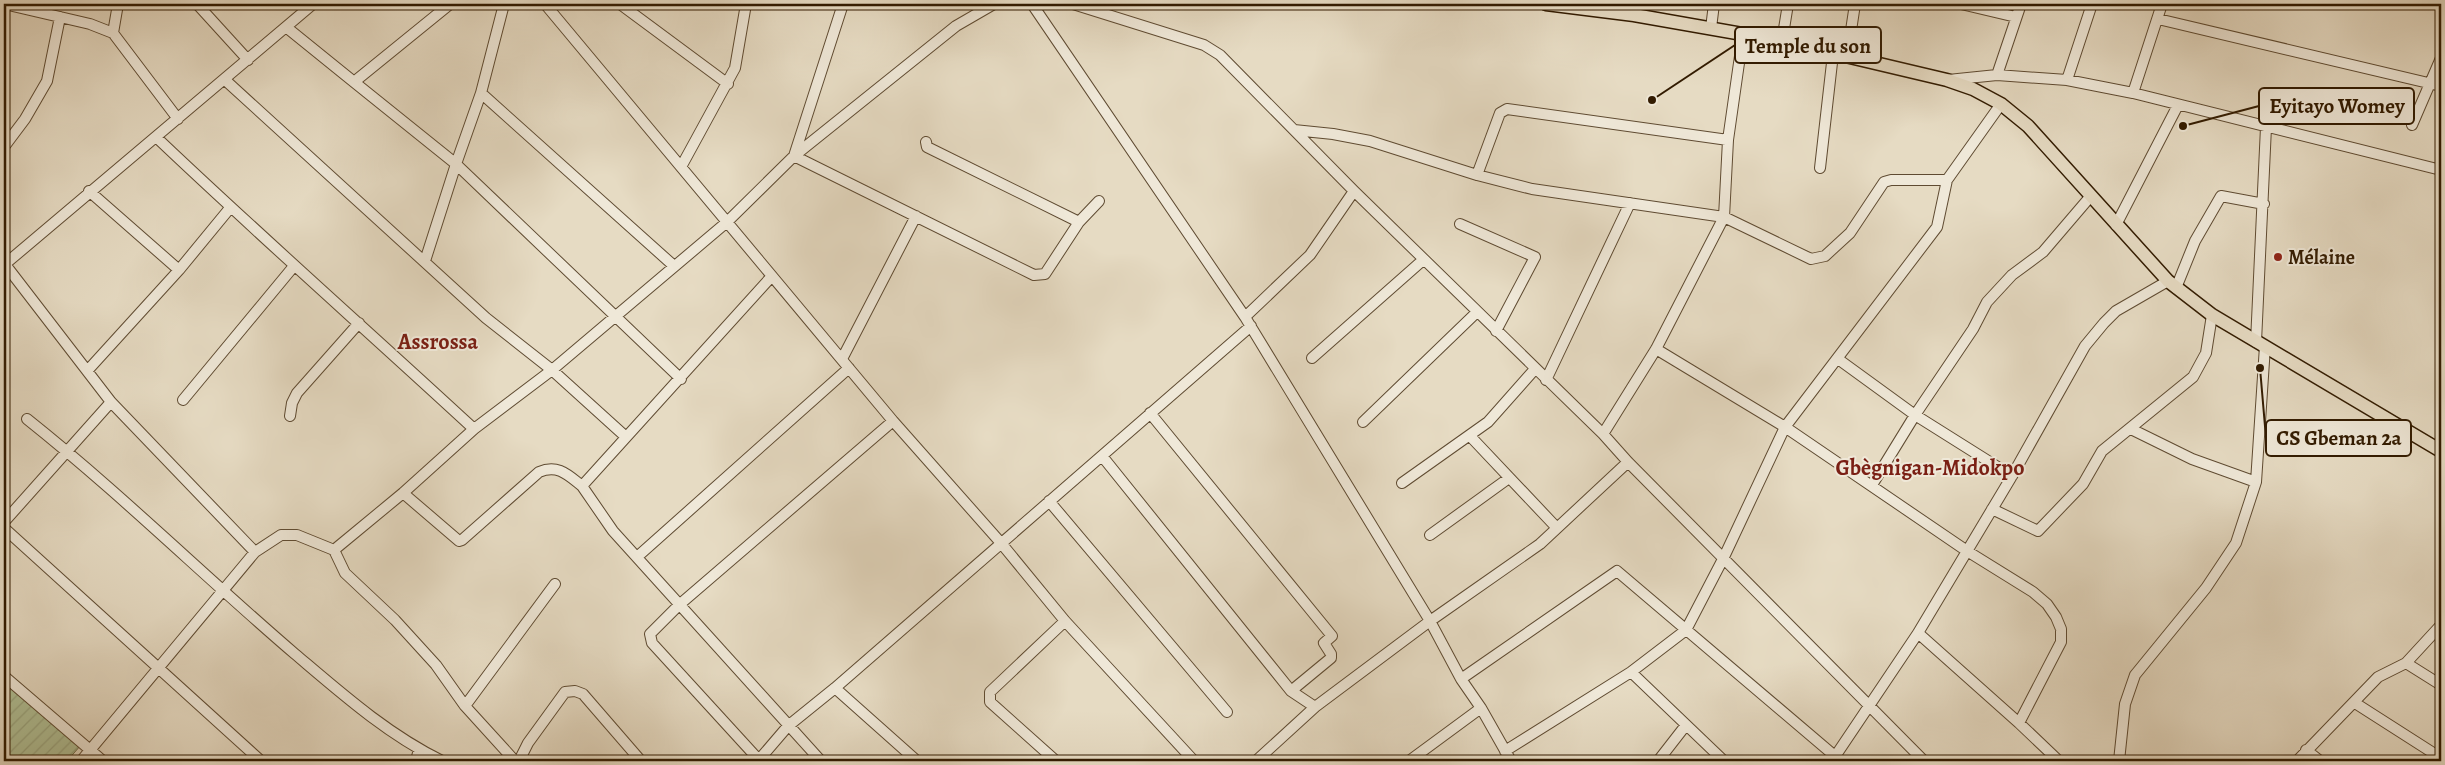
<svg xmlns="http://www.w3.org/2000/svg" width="2445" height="765" font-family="Alegreya,serif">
<defs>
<pattern id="garden-furrows" width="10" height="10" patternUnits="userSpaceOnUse" patternTransform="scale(1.25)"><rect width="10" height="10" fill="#b1c197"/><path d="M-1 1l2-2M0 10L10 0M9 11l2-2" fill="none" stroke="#99a580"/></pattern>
</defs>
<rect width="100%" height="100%" fill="#e6dbc3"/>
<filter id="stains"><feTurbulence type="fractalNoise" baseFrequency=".004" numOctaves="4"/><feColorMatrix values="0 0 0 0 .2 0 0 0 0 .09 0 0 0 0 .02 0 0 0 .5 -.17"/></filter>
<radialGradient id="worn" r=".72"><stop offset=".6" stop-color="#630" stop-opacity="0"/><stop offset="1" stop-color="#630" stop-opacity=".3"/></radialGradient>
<path fill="url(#garden-furrows)" stroke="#726e4c" d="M4,680L81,745L67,761H4Z"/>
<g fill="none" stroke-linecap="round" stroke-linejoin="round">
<defs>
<path id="minor" d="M4,4L90,24L113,33L178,119
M197,4L248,60
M504,4L481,93L674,266
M545,4L893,421L1001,543L1065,621L1194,761
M620,4L728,84
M843,4L794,156L1034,275L1045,274L1079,222L1099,201
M1032,4L1245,317L1430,621L1461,679L1481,708L1511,761
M1073,4L1204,45L1220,55L1354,191L1603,434L1628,462L1924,761
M1961,4L2016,17
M1634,15L1636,4
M2158,19L2441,86
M286,27L354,82L450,4
M1711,28L1714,4
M113,33L118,4
M1782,41L1788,4
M1847,57L1855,4
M1997,75L2021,4
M224,79L486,318L552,370L626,437
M1948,80L1997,75L2067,80L2133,93L2441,170
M2067,80L2092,4
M354,82L456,164L481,93
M2133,93L2162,4
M2412,125L2441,58
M1294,130L1333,134L1370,141L1477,175L1532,189L1724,217L1811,259L1825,256L1850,233L1884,182L1891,180H1947
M156,137C260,236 368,331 474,429
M926,142L927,147L1079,222
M4,147L25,119L47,81L60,17
M681,167L735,68L746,4
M1820,168L1833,54
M1477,175L1500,113L1507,109L1728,140
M89,191L179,270
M1460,224L1535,257L1496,331
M2116,225L2178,105
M425,261L456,164L681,379
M4,263L111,402L255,552L281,535H297L334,550L345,573L395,620L436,665L465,706L515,761
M4,265L313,4
M772,276L582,486L613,531L821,761
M2176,288L2195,241L2221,196L2264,204
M1245,317L1310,255L1354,191
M2256,342L2266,127
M1656,349L1785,427L1967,551L2033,592L2047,604L2056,617L2061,629V642L2019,723
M1312,358L1423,260
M842,359L916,216
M1838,359L1915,415L2012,476
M88,370L179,270L230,208
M1546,380L1630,203
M183,400L294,266
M1150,413L1332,636L1324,643L1331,654V658L1291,691
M290,416L292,403L297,393L359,323
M27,419C120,493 205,577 295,654C341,693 387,734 442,761
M1363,422L1477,312
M2131,429L2192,459L2256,482
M1603,434L1656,349L1724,217L1728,140L1743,35
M1470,436L1557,528
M1102,456L1291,691L1315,707
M1402,483L1488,422L1535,369
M1872,485L1915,415L1973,329L1987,302L2012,275L2043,252L2090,197
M403,493L459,541L462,540L539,472C558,464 568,475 582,486
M1049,501L1227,712
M1992,509L2038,531L2083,484L2102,451L2193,377L2206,353L2212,315
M4,522L111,402
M4,528L261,761
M1430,535L1509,478
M334,550L403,493L474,429L552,370L727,222L794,156L956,26L994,4
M637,557L849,368
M1918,633L2019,723L2059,761
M2406,663L2441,685
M1631,672L1724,761
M4,676L103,761
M1461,679L1617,571L1836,757
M835,688L917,761
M2355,703L2441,758
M465,706L555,584
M2306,750L2320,761
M1505,751L1631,672L1686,630L1724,557L1785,427L1937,227L1947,180L2001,104
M759,760L652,643L650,634L679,605L893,421
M81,761L255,552
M416,761L419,749
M519,761L528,743L565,692L575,691L583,694L641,761
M758,761L788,726L835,688L1251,326
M1056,761L990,702V692L1065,621
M1256,761L1315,707L1430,621L1540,544L1628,462
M1409,761L1481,708
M1658,761L1686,725
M1832,761L1918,633L2012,476L2085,346L2104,323L2116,311L2168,281
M2119,761L2125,704L2135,675L2206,588L2236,543L2256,482L2265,346
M2297,761L2378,677L2406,663L2441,625"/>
<path id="major" d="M1546,4L1634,15L1782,41L1947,80L1973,89L2001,104L2028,126L2168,281L2212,315L2441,451"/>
</defs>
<use href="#minor" stroke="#5f4b32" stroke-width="12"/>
<use href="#major" stroke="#321b01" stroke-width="15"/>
<use href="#minor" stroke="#efe8d8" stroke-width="10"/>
<use href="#major" stroke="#e6dbc3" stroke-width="12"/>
</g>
<circle fill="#8f2418" stroke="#efe8d8" stroke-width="2" cx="2278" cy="257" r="5"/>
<g text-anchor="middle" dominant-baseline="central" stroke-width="4" stroke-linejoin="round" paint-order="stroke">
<g font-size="20" font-weight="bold" fill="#321b01" stroke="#efe8d8" text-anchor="start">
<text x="2288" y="257">Mélaine</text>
</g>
<g font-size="22" font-weight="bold" fill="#7a1f14" stroke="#efe8d8">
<text x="438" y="342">Assrossa</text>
<text x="1930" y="468">Gbègnigan-Midokpo</text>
</g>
</g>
<path fill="none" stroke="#321b01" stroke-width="2" d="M1652 100L1735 45M2183 126L2259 106M2260 368L2266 438"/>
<g fill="#321b01" stroke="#efe8d8" stroke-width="2">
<circle cx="1652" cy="100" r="5"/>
<circle cx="2183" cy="126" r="5"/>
<circle cx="2260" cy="368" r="5"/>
</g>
<g fill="#efe8d8" stroke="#321b01" stroke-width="2">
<rect x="1735" y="27" width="146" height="36" rx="5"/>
<rect x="2259" y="88" width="155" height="36" rx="5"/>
<rect x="2266" y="420" width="145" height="36" rx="5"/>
</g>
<g font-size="21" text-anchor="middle" font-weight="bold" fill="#321b01">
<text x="1808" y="53">Temple du son</text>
<text x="2337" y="113">Eyitayo Womey</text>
<text x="2339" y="445">CS Gbeman 2a</text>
</g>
<rect width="2445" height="765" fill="none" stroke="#e6dbc3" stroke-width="20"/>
<rect x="5" y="5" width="2435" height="755" fill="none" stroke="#321b01" stroke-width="2.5"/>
<rect x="10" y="10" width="2425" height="745" fill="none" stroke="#321b01"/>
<rect width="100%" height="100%" filter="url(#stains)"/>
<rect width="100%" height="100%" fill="url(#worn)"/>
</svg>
